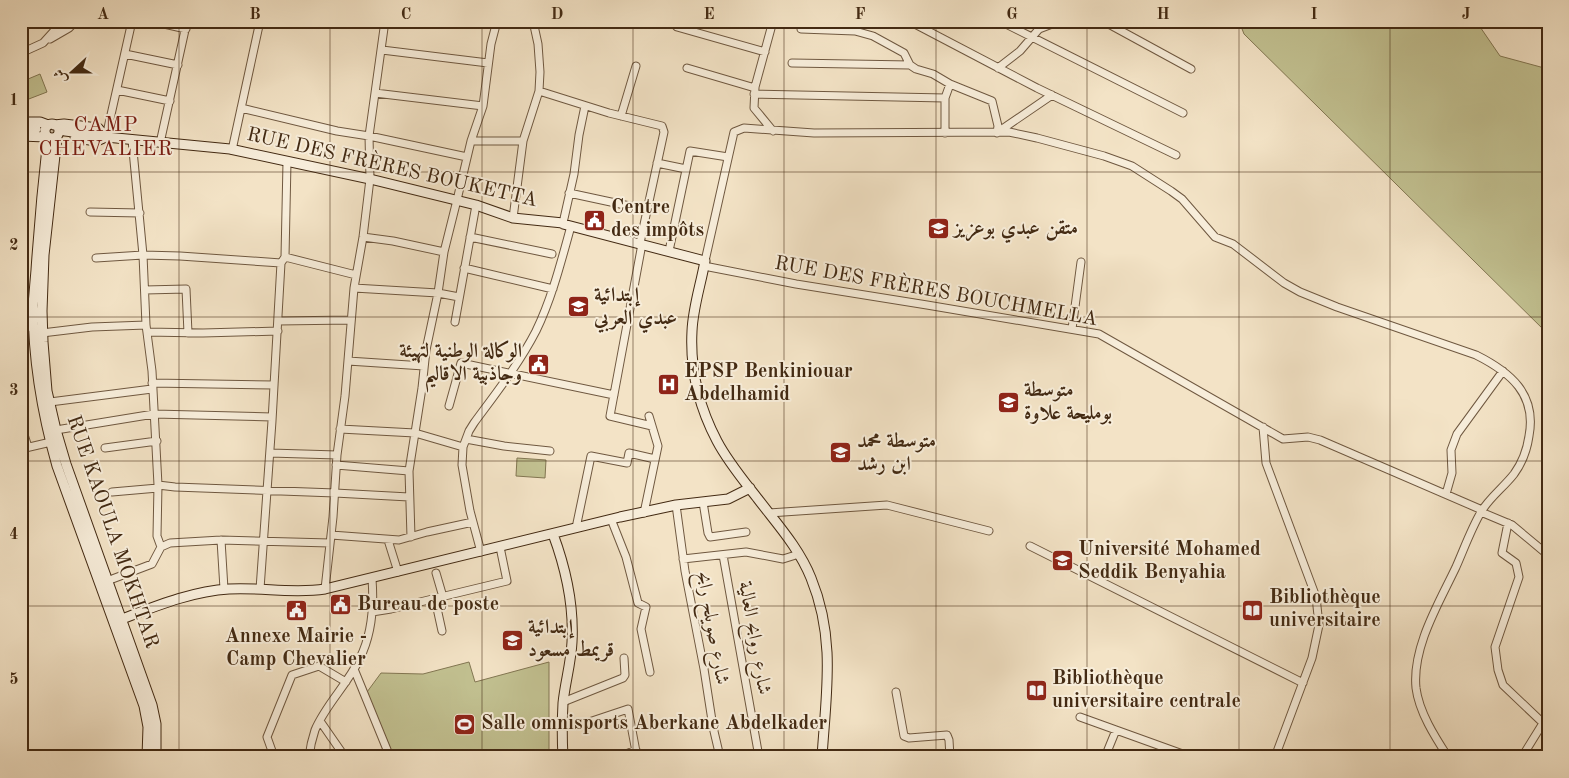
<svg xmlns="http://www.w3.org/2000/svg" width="1569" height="778" font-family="'Old Standard TT',Amiri,serif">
<rect width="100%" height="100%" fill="#f3e3c6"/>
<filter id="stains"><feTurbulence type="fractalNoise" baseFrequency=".004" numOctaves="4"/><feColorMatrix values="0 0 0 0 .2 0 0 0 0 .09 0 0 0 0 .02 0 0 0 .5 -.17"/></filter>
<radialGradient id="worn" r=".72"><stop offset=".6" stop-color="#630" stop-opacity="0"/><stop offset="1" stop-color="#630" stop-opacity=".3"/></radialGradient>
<path fill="#c2c191" stroke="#827652" d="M1239,21H1476L1500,56L1548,69V334L1244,34Z
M40,74L47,92L21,102V82Z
M517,458L546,460L545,478L516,476Z
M469,662L475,682L549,662V757H394L367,692L381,673L423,674Z"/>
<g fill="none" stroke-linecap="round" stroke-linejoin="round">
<path stroke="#d0bea2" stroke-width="9" stroke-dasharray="9 4.5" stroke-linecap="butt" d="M36,129L65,131"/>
<defs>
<path id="minor" d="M151,21L186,29
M671,21L677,27L765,52
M773,21L755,87L754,108L773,131
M909,21L1037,88L1176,155
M1000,21L1183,113
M1103,21L1191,69
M801,29L855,31L873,36L904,53L910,65L916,69L933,74L950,84L992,101L998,126L997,133
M50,39L69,28L76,21
M382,50L488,63
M21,53L43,43L63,21
M125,54L178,65
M792,63L910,65
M687,68L755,88
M998,68L1020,51L1039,29L1060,21
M117,90L170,101
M539,91L609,113L662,126L664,132L640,243
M375,93L483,106
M754,94L945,98
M241,108L337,131L369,136L467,157
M621,116L636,66
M998,132L1052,95
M945,133V98L950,84
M106,137L132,21
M471,141H523
M160,143L187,21
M232,150L260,21
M657,163L686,169
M569,193L648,210
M90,212L140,213
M513,218L523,141L539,91L540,72L538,44L533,21
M563,223L574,174L579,135L585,106
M363,237L393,241L444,252
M470,237L552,254
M642,244L610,416L652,426
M669,251L690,151L728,157
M285,257L356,275
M96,258L143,255L180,256L281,263
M705,261L734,132L744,128L814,133L1009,132L1037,138L1104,156L1132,166L1171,191L1182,199L1215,237L1233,244L1284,283L1300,292L1337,307L1476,355C1510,372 1537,394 1529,436C1527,450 1522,463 1514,474C1504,487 1489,498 1481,512C1471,529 1464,549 1456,567C1439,603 1412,647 1416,688C1419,712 1435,737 1448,757
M704,266L796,284L927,305L1099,334L1283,439L1308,437L1320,440L1482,510
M464,268L553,289
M354,288L438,293L459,297
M145,290L186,289L188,333
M278,321L351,320
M455,322L476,205
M21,329L34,326
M1072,329L1081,262
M147,332L203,333L278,331
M42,333L92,327L146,325
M348,361L424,366
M152,383L274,385
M50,402L152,389
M449,406L461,363L614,395
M21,425L28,447
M1263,427L1266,463L1316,597L1319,625L1312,658L1275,757
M340,429L415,433L463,447
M56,430L154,414L272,417
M466,439L504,446L550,451
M105,448L157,441
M21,449L51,442
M270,453L337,455
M336,465L409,471
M158,485L175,487L335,493
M112,492L158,488
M335,493L409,497
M1446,494L1452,473L1451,450L1457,434L1503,371
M703,502L708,533L710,537L746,532
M676,505L685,571L704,669L713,727L720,757
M1481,512L1512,525L1548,555
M644,513L658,446L649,416
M769,513L887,505L989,531
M611,519L626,557L638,603L646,607L641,629L650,672
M1508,523L1502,553L1516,563L1519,577L1495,647L1498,670L1503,685L1543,723L1522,757
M576,528L591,456L627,463L629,453L655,459
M331,535L399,540L427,532L473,522
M411,537L409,471L422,388L426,350L438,293L444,252L457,200L471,141L483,106L491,44L497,21
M221,540L224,589
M388,540L398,572
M1030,546L1303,683
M161,547L170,543L221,540L330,543
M481,552L470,511L462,465L463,447L469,431L474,423C496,393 519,364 536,331C552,298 561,262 571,226
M723,555L759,757
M683,559L746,552L783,559L799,554
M436,573L443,597
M107,581L152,564L161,547L157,536L158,485L152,371L146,325L143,255L132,140
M260,589L272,421L281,263L285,257L287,162
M325,589L333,517L337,455L345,396L354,288L363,237L370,179L369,136L385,21
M435,599L442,631
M372,612L391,609L507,581L500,547
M354,669L390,757
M896,692L904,736L909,738L947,735L949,740L950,757
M563,702L623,678L625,675L624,658
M1080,717L1191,757
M320,721L345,757
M580,725L628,709L637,757
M277,757L272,751L267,737L292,675L319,666L346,682
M309,757C310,748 312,739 315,730C326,704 348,684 360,658C372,634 374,605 372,579
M619,757L636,750
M1105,757L1116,730"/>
<path id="secondary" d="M21,122H40L48,125
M45 131a7 7 0 1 1 14 0a7 7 0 1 1-14 0Z
M54,125L64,124L98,128L106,137L97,141L75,138
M21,129H36
M65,131L98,135L106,137L230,149L370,179L476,205L513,218L563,223V224L705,261C701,284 693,307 692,331C690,369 699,407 717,441C728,462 744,481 758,499C777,524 799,548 811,578C836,639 826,693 822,757
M21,136L46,137
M57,137L44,255L42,311L43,342L47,391L56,430L66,464L152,705L156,724V757
M48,138C43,182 39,226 36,270C35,282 34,293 33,305C33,360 42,413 57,466L144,706L148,727L147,757
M553,534C566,569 574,605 572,642C571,663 565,683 563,703C562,721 562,739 563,757
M114,622C149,609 190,591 229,589C261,587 293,594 325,589L620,517L676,505L728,499L750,488"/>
</defs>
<use href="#minor" stroke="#6f5840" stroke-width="9"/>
<use href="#secondary" stroke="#432a13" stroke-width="11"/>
<use href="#minor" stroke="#f7edda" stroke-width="7"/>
<use href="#secondary" stroke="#f7edda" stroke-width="9"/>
</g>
<path fill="none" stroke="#432a13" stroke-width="1" stroke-opacity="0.55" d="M179,21V757M330,21V757M482,21V757M633,21V757M784,21V757M936,21V757M1087,21V757M1239,21V757M1390,21V757M21,172H1548M21,317H1548M21,461H1548M21,606H1548"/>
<defs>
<symbol id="civic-square" viewBox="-11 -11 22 22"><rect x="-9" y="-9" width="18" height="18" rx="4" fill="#8f2418" stroke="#f7edda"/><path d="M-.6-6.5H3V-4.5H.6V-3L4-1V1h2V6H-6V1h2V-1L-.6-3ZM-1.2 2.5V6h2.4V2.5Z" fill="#fff"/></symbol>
<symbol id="school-square" viewBox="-11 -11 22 22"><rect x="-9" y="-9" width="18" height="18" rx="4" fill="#8f2418" stroke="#f7edda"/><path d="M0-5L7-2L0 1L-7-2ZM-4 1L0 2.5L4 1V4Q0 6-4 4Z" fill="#fff"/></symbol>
<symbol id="hospital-square" viewBox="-11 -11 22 22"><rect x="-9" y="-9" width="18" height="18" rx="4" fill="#8f2418" stroke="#f7edda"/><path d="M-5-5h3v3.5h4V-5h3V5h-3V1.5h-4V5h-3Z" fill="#fff"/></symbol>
<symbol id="university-square" viewBox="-11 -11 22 22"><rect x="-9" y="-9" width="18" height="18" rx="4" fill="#8f2418" stroke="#f7edda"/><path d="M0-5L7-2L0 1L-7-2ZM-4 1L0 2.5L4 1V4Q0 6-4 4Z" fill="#fff"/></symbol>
<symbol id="library-square" viewBox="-11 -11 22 22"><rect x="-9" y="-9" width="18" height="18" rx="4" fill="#8f2418" stroke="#f7edda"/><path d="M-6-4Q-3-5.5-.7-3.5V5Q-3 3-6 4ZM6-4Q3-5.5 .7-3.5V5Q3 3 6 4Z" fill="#fff"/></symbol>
<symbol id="stadium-square" viewBox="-11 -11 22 22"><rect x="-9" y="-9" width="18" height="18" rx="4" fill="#8f2418" stroke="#f7edda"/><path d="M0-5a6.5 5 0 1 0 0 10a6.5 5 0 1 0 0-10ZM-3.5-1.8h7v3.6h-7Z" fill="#fff"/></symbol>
</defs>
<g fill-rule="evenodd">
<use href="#civic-square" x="582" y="208" width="25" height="25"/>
<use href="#school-square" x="926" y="216" width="25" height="25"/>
<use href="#school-square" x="566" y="294" width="25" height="25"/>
<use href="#civic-square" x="526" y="352" width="25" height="25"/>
<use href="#hospital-square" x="656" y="372" width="25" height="25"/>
<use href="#school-square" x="996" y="390" width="25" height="25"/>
<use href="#school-square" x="828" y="440" width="25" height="25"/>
<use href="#university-square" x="1050" y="548" width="25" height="25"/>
<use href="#civic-square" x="328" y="592" width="25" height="25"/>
<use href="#library-square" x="1240" y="598" width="25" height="25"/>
<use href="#civic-square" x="284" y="598" width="25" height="25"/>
<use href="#school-square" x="500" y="628" width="25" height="25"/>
<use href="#library-square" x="1024" y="678" width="25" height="25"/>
<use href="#stadium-square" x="452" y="712" width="25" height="25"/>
</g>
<g text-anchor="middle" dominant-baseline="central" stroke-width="4" stroke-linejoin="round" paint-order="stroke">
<g font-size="20" fill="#432a13" stroke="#f7edda">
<text transform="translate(392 168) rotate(13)">RUE DES FRÈRES BOUKETTA</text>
<text transform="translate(936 292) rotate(10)">RUE DES FRÈRES BOUCHMELLA</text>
<text transform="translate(112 532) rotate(71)">RUE KAOULA MOKHTAR</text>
<text transform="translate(712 628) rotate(80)">شارع صويلح رابح</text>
<text transform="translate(754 638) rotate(80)">شارع روابح العالية</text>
</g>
<g font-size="20" font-weight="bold" fill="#432a13" stroke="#f7edda" text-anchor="start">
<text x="611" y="208">Centre<tspan x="611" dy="23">des impôts</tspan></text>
<text x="954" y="229">متقن عبدي بوعزيز</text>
<text x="594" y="296">إبتدائية<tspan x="594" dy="23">عبدي العربي</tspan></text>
<text x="522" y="352" text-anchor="end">الوكالة الوطنية لتهيئة<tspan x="522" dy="23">وجاذبية الاقاليم</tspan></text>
<text x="684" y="372">EPSP Benkiniouar<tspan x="684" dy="23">Abdelhamid</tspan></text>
<text x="1024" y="391">متوسطة<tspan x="1024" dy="23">بومليحة علاوة</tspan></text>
<text x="857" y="442">متوسطة محمد<tspan x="857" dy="23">ابن رشد</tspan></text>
<text x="1078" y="550">Université Mohamed<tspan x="1078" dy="23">Seddik Benyahia</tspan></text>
<text x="1269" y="598">Bibliothèque<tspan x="1269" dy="23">universitaire</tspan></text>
<text x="357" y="605">Bureau de poste</text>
<text x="528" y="628">إبتدائية<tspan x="528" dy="23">قريمط مسعود</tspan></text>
<text x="296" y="637" text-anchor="middle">Annexe Mairie -<tspan x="296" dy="23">Camp Chevalier</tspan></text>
<text x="1052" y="679">Bibliothèque<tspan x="1052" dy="23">universitaire centrale</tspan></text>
<text x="481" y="724">Salle omnisports Aberkane Abdelkader</text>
</g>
<g font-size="21" letter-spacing="1" fill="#7a1f14" stroke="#f7edda">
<text x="106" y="125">CAMP<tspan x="106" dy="24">CHEVALIER</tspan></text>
</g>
</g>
<rect width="1569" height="778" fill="none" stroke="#f3e3c6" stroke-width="55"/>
<g transform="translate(72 72) rotate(249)" stroke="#f7edda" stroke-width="4" paint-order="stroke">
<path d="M0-4L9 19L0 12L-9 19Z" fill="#432a13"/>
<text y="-8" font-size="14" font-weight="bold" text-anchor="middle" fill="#432a13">ش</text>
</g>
<rect x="28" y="28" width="1514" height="722" fill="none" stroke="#432a13" stroke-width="2"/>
<g font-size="16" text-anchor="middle" font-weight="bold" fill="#432a13">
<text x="103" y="19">A</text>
<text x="255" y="19">B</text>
<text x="406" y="19">C</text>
<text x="557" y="19">D</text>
<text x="709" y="19">E</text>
<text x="860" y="19">F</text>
<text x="1012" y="19">G</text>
<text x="1163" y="19">H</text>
<text x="1314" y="19">I</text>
<text x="1466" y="19">J</text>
<text x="14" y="105">1</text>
<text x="14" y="250">2</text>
<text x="14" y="395">3</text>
<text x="14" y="539">4</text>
<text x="14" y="684">5</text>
</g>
<rect width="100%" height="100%" filter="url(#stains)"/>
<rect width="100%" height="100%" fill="url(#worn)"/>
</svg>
